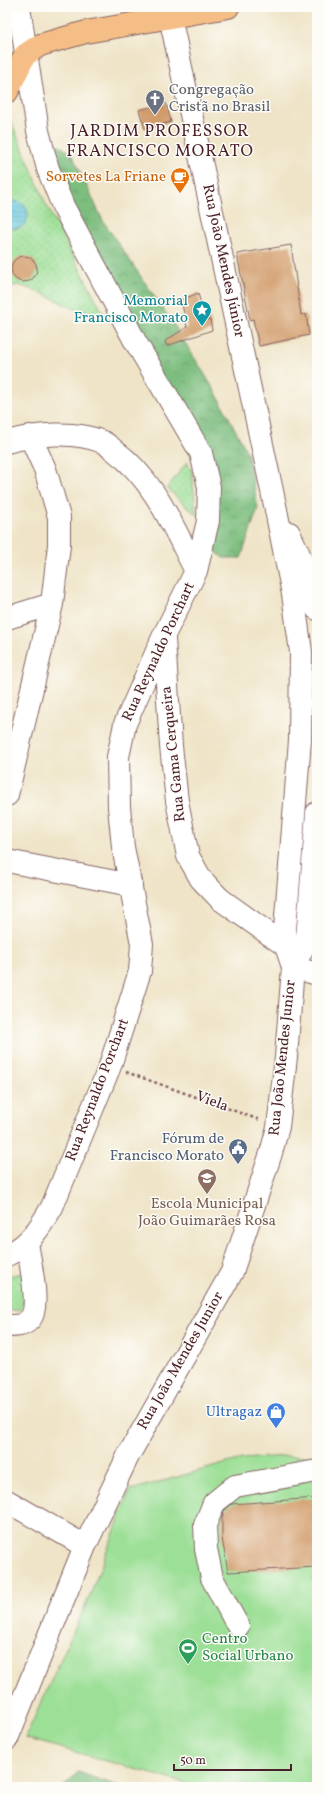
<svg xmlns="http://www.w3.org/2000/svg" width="324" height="1794" font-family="Vollkorn,serif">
<defs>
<pattern id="forest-crowns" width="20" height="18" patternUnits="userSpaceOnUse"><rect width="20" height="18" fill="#7dbe7f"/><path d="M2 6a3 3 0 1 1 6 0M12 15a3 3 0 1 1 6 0" fill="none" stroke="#689a68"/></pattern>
<pattern id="park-dots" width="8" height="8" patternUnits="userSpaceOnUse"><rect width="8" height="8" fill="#9cdf96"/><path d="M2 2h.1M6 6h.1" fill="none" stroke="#88bf81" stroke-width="1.8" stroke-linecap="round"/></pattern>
<pattern id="water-rules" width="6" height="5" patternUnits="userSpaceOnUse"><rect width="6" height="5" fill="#5fc5dc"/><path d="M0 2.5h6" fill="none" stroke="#509fb3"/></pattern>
</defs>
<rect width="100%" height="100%" fill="#fdfcf7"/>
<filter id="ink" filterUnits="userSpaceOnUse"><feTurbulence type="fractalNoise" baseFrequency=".025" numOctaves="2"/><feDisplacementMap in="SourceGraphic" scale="8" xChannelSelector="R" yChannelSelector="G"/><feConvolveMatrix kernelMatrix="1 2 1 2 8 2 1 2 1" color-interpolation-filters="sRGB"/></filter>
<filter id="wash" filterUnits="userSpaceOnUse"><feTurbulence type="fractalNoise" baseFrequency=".012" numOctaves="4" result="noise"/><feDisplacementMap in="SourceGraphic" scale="16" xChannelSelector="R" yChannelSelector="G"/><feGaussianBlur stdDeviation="0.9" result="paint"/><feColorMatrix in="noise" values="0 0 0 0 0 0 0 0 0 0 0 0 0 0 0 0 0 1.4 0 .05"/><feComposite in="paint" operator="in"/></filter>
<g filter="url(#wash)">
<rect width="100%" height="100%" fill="#efe4c7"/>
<path fill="#9cdf96" stroke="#737f60" d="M285,1456L317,1457V1576L312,1579L317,1586V1787H247L241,1782L195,1786L25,1738L91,1593L130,1490L242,1459Z"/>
<path fill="url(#forest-crowns)" stroke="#646e55" d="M45,136L72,154L103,221L176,328L215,391L247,452L258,508L241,558H223L212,548L216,508L65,192Z
M78,1772L121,1787H63Z"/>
<path fill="url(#park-dots)" stroke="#737f60" d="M11,121L46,204L104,315L74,309L44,294L19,285L7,287V135Z
M187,462L192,471L196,515L167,488Z
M22,1273L26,1295L21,1310L7,1311V1276Z"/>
<path fill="url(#water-rules)" stroke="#547284" d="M12,201C39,202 28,237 7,227V203Z"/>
<g id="blocks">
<path fill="#d09966" d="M166,103L171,122L145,129L139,110Z
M291,245L301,315L306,314L309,335L259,346L253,319L250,320L237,254Z
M11 269a13 13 0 1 1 26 0a13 13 0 1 1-26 0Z
M198,293L205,320L210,319L212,330L167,346L165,341L187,327L181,300Z
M317,1498V1567L228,1572L222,1538V1517L224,1511L232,1504Z"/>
</g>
</g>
<g filter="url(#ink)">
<use href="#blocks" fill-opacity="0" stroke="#846462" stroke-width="1"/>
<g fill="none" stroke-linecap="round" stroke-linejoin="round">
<defs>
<path id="minor" d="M7,442C36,434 74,430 103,442C107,444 111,448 115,451C154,479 174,529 196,571
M289,533C301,557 311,582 317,609
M7,618L52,604
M164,639L171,746L177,801L188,856L201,879L220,899L286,946
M7,795L52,604L59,545V517L45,469L30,436
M7,861L131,885
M293,967L307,940L317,813
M293,967L317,974
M7,1255C29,1246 41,1226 52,1207L110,1066L140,971L142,944L123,847L119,807L118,757L125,724L164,635L196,571L208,521L209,487L201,453L135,341L63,206L48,169L38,131L19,7
M7,1326C16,1326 24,1326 30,1319C41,1307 29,1258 27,1242
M7,1501L85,1546
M238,1626L212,1578L206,1549L205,1525L214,1503L235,1486L317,1471
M7,1739L85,1546L128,1456L232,1272L271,1153L278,1127L286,1057L293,967L286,946L285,929L300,740L301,652L293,594L275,505L168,7"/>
<path id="major" d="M7,92L25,55L40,45L86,32L228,7"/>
</defs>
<use href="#minor" stroke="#846462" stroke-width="24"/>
<use href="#major" stroke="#846462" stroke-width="24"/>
<path stroke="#846462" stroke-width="2.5" stroke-dasharray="3 3" stroke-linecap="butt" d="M126,1072L260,1120"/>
<use href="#minor" stroke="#fff" stroke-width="22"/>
<use href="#major" stroke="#f6be87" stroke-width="22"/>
</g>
</g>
<defs>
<symbol id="church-pin" viewBox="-11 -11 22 30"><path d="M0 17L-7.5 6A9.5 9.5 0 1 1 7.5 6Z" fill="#6b7280" stroke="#fdfcf7"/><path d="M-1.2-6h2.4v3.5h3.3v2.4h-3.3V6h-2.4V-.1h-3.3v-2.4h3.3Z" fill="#fff"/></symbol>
<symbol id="cafe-pin" viewBox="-11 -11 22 30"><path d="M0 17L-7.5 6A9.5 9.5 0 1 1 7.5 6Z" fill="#e8710a" stroke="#fdfcf7"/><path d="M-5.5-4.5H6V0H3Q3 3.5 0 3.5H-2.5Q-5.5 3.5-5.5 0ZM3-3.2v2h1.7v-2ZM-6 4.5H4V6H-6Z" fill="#fff"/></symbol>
<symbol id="sight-pin" viewBox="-11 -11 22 30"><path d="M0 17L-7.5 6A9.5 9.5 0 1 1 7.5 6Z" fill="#0f9aa8" stroke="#fdfcf7"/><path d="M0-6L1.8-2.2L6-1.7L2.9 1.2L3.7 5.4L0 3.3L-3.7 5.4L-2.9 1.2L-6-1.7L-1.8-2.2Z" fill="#fff"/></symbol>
<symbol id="civic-pin" viewBox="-11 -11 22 30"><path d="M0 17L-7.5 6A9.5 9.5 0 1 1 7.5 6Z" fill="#5c6f8a" stroke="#fdfcf7"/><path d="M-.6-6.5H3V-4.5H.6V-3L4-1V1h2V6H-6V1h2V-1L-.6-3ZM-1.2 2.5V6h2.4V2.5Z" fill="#fff"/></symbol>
<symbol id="school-pin" viewBox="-11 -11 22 30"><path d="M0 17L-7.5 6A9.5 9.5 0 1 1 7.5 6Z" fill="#8d6e63" stroke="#fdfcf7"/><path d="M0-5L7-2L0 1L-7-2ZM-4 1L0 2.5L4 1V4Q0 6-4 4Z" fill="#fff"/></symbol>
<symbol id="shop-pin" viewBox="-11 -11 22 30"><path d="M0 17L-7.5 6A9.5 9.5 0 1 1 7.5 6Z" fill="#3f7fe0" stroke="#fdfcf7"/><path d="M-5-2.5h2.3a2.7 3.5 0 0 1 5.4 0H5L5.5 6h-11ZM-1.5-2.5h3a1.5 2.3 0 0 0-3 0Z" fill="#fff"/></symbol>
<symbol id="stadium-pin" viewBox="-11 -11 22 30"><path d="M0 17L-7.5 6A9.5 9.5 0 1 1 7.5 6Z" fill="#2e9e5b" stroke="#fdfcf7"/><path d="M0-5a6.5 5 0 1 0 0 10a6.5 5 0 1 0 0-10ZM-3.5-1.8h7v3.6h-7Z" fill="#fff"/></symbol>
</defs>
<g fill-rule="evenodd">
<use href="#church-pin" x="144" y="88" width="22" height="30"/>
<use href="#cafe-pin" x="169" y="166" width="22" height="30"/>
<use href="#sight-pin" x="191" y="299" width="22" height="30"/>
<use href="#civic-pin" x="227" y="1137" width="22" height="30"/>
<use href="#school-pin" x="196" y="1167" width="22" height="30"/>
<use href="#shop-pin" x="265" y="1401" width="22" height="30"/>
<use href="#stadium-pin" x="177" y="1637" width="22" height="30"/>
</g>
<g text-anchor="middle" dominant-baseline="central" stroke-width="3" stroke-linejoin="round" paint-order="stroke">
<g font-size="15" fill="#5b616d" stroke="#fdfcf7" text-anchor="start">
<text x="169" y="90">Congregação<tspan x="169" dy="17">Cristã no Brasil</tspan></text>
</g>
<g font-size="15" fill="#c56008" stroke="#fdfcf7" text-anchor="end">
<text x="166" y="177">Sorvetes La Friane</text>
</g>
<g font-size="15" fill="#4a1f2b" stroke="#fdfcf7">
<text transform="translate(223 261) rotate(78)">Rua João Mendes Júnior</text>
<text transform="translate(159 652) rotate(-65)">Rua Reynaldo Porchart</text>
<text transform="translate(174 754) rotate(-96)">Rua Gama Cerqueira</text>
<text transform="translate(283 1058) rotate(-84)">Rua João Mendes Junior</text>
<text transform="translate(98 1090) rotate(-69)">Rua Reynaldo Porchart</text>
<text transform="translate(212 1102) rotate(20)">Viela</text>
<text transform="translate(181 1361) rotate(-60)">Rua João Mendes Junior</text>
</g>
<g font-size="15" fill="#0d838f" stroke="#fdfcf7" text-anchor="end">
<text x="188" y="301">Memorial<tspan x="188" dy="17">Francisco Morato</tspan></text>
</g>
<g font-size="15" fill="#4e5e75" stroke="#fdfcf7" text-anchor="end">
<text x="224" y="1139">Fórum de<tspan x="224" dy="17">Francisco Morato</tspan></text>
</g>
<g font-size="15" fill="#785e54" stroke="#fdfcf7">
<text x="207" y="1204">Escola Municipal<tspan x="207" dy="17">João Guimarães Rosa</tspan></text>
</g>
<g font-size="15" fill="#366cbe" stroke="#fdfcf7" text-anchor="end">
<text x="262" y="1412">Ultragaz</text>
</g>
<g font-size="15" fill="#27864d" stroke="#fdfcf7" text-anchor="start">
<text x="202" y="1639">Centro<tspan x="202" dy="17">Social Urbano</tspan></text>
</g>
<g font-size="17" letter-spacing="1" fill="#4a1f2b" stroke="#fdfcf7">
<text x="160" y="131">JARDIM PROFESSOR<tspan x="160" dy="20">FRANCISCO MORATO</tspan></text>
</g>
</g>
<rect width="324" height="1794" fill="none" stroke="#fdfcf7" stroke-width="24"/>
<path d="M174 1764v6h117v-6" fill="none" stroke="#4a1f2b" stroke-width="2"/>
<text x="180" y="1764" font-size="12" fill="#4a1f2b" stroke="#fdfcf7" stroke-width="3" paint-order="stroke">50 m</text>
</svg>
